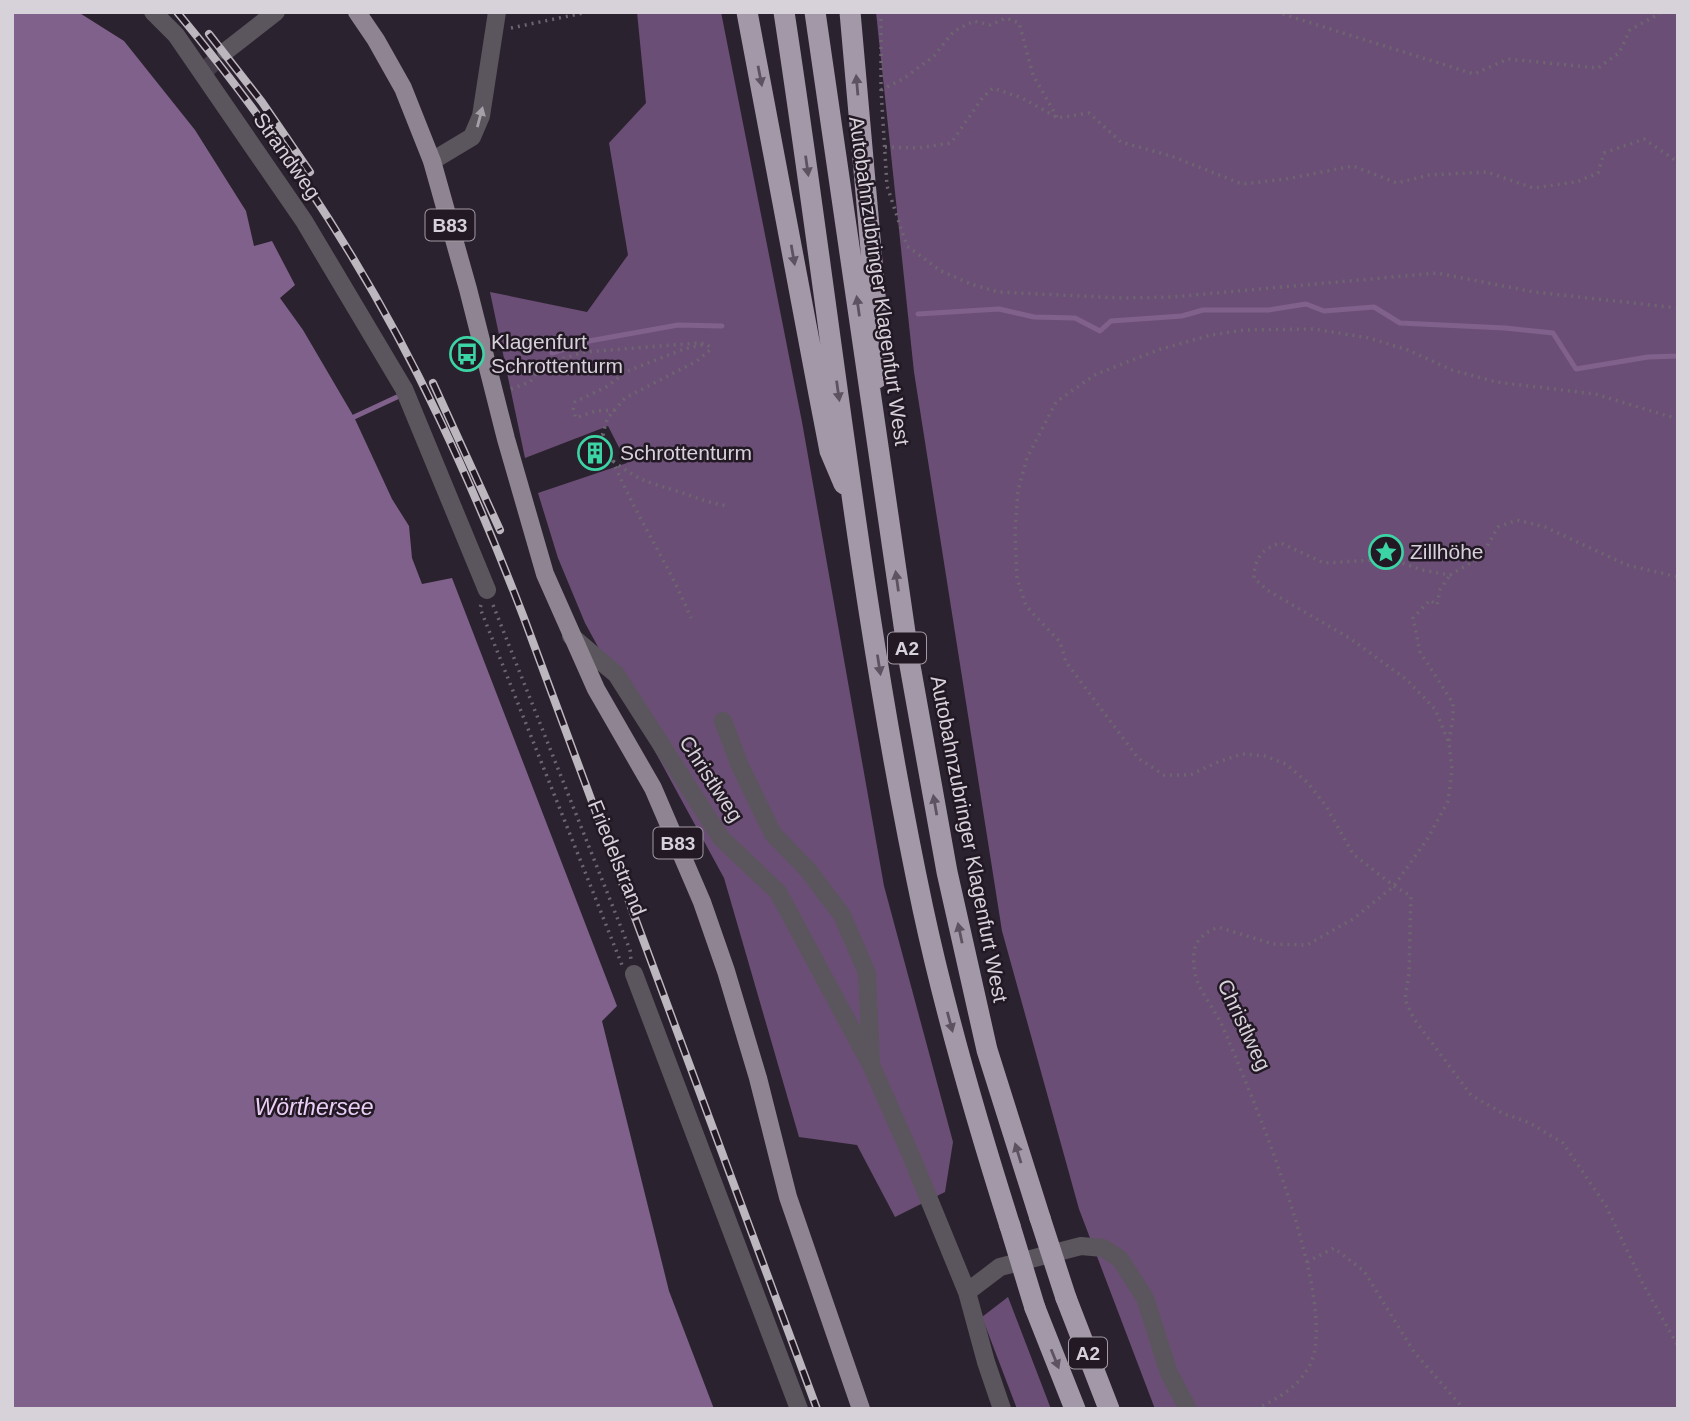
<svg xmlns="http://www.w3.org/2000/svg" width="1690" height="1421" font-family="Arial,sans-serif">
<style>
.forest{fill:#6b4e76}
.water{fill:#80618b}
.lines{fill:none;stroke-linecap:round;stroke-linejoin:round}
.stream{stroke:#80618b;stroke-width:5}
.street-tunnel{stroke:#453c49;stroke-width:18;stroke-dasharray:18 9;stroke-linecap:butt}
.path{stroke:#6d6570;stroke-width:3.5;stroke-dasharray:2 5;stroke-linecap:butt}
.street{stroke:#5b565d;stroke-width:18}
.primary{stroke:#8f8592;stroke-width:18}
.highway{stroke:#a398a8;stroke-width:21}
.rail-casing{stroke:#bcb6bf;stroke-width:8}
.rail{stroke:#221925;stroke-width:5;stroke-dasharray:16;stroke-linecap:butt}
.highway-bridge{stroke:#a398a8;stroke-width:21}
.oneway{fill:#5c5260}
.oneway2{fill:#a5a0a8}
.labels{text-anchor:middle;stroke-width:5;stroke-linejoin:round;paint-order:stroke}
.shield{fill:#221925;stroke:#a19aa4;stroke-width:2}
.shield-label{font-size:19px;font-weight:bold;fill:#d7d1da}
.street-label{font-size:21px;fill:#d7d1da;stroke:#221925}
.poi-label{font-size:21px;fill:#d7d1da;stroke:#221925;text-anchor:start}
.water-label{font-size:23px;font-style:italic;fill:#eccff7;stroke:#221925}
</style>
<rect width="100%" height="100%" fill="#2b222f"/>
<!-- forest -->
<path class="forest" d="M 637,12 L 721,12 L 802,422 L 884,886 L 953,1142 L 945,1192 L 895,1217 L 857,1145 L 799,1137 L 724,878 L 585,623 L 558,558 L 538,493 L 627,463 L 608,426 L 525,458 L 490,292 L 587,312 L 628,255 L 609,143 L 646,103 Z
M 876,12 L 1678,12 L 1678,1409 L 1155,1409 L 1079,1209 L 1002,931 L 914,372 Z
M 1008,1297 L 1051,1409 L 1017,1409 L 982,1317 Z"/>
<!-- water -->
<path class="water" d="M 12,12 L 78,12 L 124,41 L 195,130 L 246,211 L 254,246 L 272,241 L 295,285 L 280,298 L 303,330 L 354,417 L 392,499 L 409,526 L 412,558 L 422,584 L 452,578 L 617,1006 L 602,1021 L 669,1291 L 714,1409 L 12,1409 Z"/>
<g class="lines">
<!-- stream -->
<path class="stream" d="M 918,314 L 999,309 L 1034,317 L 1075,318 L 1100,331 L 1111,321 L 1182,316 L 1203,310 L 1269,310 L 1306,304 L 1324,311 L 1374,307 L 1400,323 L 1505,328 L 1553,333 L 1576,369 L 1648,357 L 1678,356
M 552,353 L 589,341 L 678,325 L 722,326
M 354,417 L 397,397"/>
<!-- street-tunnel -->
<path class="street-tunnel" d="M 202,73 L 226,51"/>
<!-- path -->
<path class="path" d="M 881,12 L 881,90 L 887,186 L 907,246 L 941,271 L 971,284 L 998,292 L 1123,298 L 1172,297 L 1437,273 L 1534,292 L 1678,308
M 1276,12 L 1474,74 L 1508,59 L 1598,68 L 1619,53 L 1630,30 L 1662,12
M 511,28 L 588,12
M 881,90 L 903,79 L 934,56 L 954,31 L 974,21 L 990,25 L 1006,18 L 1019,23 L 1033,75 L 1057,117
M 885,147 L 918,148 L 951,143 L 983,97 L 993,88 L 1022,98 L 1058,118 L 1089,113 L 1121,142 L 1171,156 L 1242,184 L 1286,179 L 1353,166 L 1397,183 L 1429,175 L 1487,172 L 1533,188 L 1576,182 L 1598,173 L 1604,153 L 1644,139 L 1678,162
M 511,389 L 530,382 L 543,364 L 585,352 L 698,343 L 707,344 L 711,349 L 697,361 L 625,398 L 607,419 L 603,434 L 591,445
M 615,410 L 595,411 L 576,418 L 573,410 L 575,402 L 608,386 L 625,372 L 684,349 L 702,345
M 1678,419 L 1595,394 L 1496,382 L 1452,370 L 1408,350 L 1369,338 L 1314,329 L 1245,330 L 1211,335 L 1161,349 L 1096,374 L 1056,402 L 1027,458 L 1018,490 L 1015,532 L 1017,578 L 1026,606 L 1060,642 L 1066,662 L 1138,758 L 1164,775 L 1190,775 L 1218,762 L 1242,754 L 1265,756 L 1286,764 L 1308,783 L 1326,806 L 1353,854 L 1394,886 L 1411,896 L 1409,973 L 1405,1000 L 1414,1019 L 1471,1095 L 1502,1113 L 1530,1123 L 1563,1143 L 1606,1206 L 1643,1284 L 1678,1346
M 603,434 C 624,499 665,555 691,618
M 613,461 C 637,479 646,482 674,490 C 692,496 708,503 728,506
M 481,605 L 480,608 L 622,965
M 493,605 L 630,950 L 631,960
M 1449,741 L 1453,718 L 1453,703 L 1420,652 L 1413,618 L 1430,600 L 1437,605 L 1440,590 L 1450,575
M 1307,1262 L 1334,1248 L 1364,1271 L 1414,1352 L 1464,1409
M 1256,1409 C 1277,1399 1297,1388 1309,1367 C 1343,1306 1249,1089 1222,1025 C 1215,1010 1197,988 1195,973 C 1191,947 1195,937 1218,927 L 1273,944 L 1307,945 L 1353,919 L 1394,886 L 1428,838 L 1448,801 L 1452,770 L 1449,743 L 1435,709 L 1407,680 L 1351,639 L 1267,590 L 1254,578 C 1254,559 1262,548 1281,543 L 1324,563 L 1391,559 L 1422,570 L 1450,575 L 1481,557 L 1498,527 L 1517,520 L 1545,527 L 1627,565 L 1678,577"/>
<!-- street -->
<path class="street" d="M 153,12 L 176,35 L 304,221 L 404,389 L 487,590
M 226,51 L 276,12
M 432,161 L 472,137 L 481,116 L 497,12
M 571,636 L 616,674 L 721,838 L 778,892 L 872,1067 L 910,1153 L 967,1292
M 723,721 L 740,766 L 773,834 L 807,869 L 842,915 L 867,973 L 871,1060
M 634,974 L 799,1409
M 1002,1409 L 986,1362 L 967,1292 L 1000,1267 L 1081,1246 L 1103,1248 L 1120,1259 L 1145,1298 L 1169,1373 L 1188,1409"/>
<!-- primary -->
<path class="primary" d="M 357,12 L 376,40 L 403,88 L 432,161 L 468,289 L 506,439 L 545,574 L 596,689 L 653,788 L 702,902 L 726,971 L 758,1078 L 788,1197 L 861,1409"/>
<!-- highway -->
<path class="highway" d="M 747,12 L 819,394 L 830,451 L 844,484
M 784,12 C 830,311 860,613 923,909 C 946,1016 977,1122 1010,1226
M 815,12 L 909,660 L 947,872 L 987,1050 L 1040,1218
M 850,12 L 879,340 L 877,378
M 1066,1298 L 1109,1409
M 1035,1308 L 1075,1409"/>
<!-- rail casing -->
<g class="rail-casing">
<path id="rail" d="M 177,12 C 280,136 370,272 439,418 C 470,483 498,550 524,618 L 817,1409
M 209,34 L 262,102 L 310,172
M 433,383 L 500,530"/>
</g>
<!-- rail -->
<use href="#rail" class="rail"/>
<!-- highway-bridge -->
<path class="highway-bridge" d="M 1040,1218 L 1066,1298
M 1010,1226 L 1035,1308"/>
</g>
<!-- one-way arrows -->
<defs><path id="oneway-solid" d="M-6-.8H1V-3.2L6.5 0L1 3.2V.8H-6Z" transform="scale(1.75)"/></defs>
<g class="oneway">
<use href="#oneway-solid" transform="translate(760 76) rotate(79)"/>
<use href="#oneway-solid" transform="translate(857 85) rotate(-95)"/>
<use href="#oneway-solid" transform="translate(807 166) rotate(82)"/>
<use href="#oneway-solid" transform="translate(793 255) rotate(80)"/>
<use href="#oneway-solid" transform="translate(858 306) rotate(-98)"/>
<use href="#oneway-solid" transform="translate(838 391) rotate(82)"/>
<use href="#oneway-solid" transform="translate(897 581) rotate(-98)"/>
<use href="#oneway-solid" transform="translate(879 665) rotate(81)"/>
<use href="#oneway-solid" transform="translate(935 805) rotate(-100)"/>
<use href="#oneway-solid" transform="translate(960 933) rotate(-102)"/>
<use href="#oneway-solid" transform="translate(950 1022) rotate(75)"/>
<use href="#oneway-solid" transform="translate(1018 1153) rotate(-107)"/>
<use href="#oneway-solid" transform="translate(1055 1359) rotate(68)"/>
</g>
<use class="oneway2" href="#oneway-solid" transform="translate(480 117) rotate(-75)"/>
<!-- icons -->
<defs>
<g id="bus-ring" transform="scale(1.75)"><circle r="9.5" fill="#221925" stroke="#3cd4a4" stroke-width="1.5"/><path d="M-5-6H5V4H4V6H2V4H-2V6H-4V4H-5ZM-3.5-4V0h7V-4ZM-3.5 1.2v1.5H-2V1.2ZM2 1.2v1.5H3.5V1.2Z" fill="#3cd4a4"/></g>
<g id="building-ring" transform="scale(1.75)"><circle r="9.5" fill="#221925" stroke="#3cd4a4" stroke-width="1.5"/><path d="M-4-6H4V6H1V3H-1V6H-4ZM-2.5-4.3h1.7v1.8h-1.7ZM.8-4.3h1.7v1.8H.8ZM-2.5-1h1.7V.8h-1.7ZM.8-1h1.7V.8H.8Z" fill="#3cd4a4"/></g>
<g id="sight-ring" transform="scale(1.75)"><circle r="9.5" fill="#221925" stroke="#3cd4a4" stroke-width="1.5"/><path d="M0-6L1.8-2.2L6-1.7L2.9 1.2L3.7 5.4L0 3.3L-3.7 5.4L-2.9 1.2L-6-1.7L-1.8-2.2Z" fill="#3cd4a4"/></g>
</defs>
<g fill-rule="evenodd">
<use href="#bus-ring" x="467" y="354"/>
<use href="#building-ring" x="595" y="453"/>
<use href="#sight-ring" x="1386" y="552"/>
</g>
<g class="labels">
<!-- shield labels -->
<g class="shield">
<rect x="425.5" y="209.5" width="49" height="31" rx="5"/>
<rect x="888" y="632.5" width="38" height="31" rx="5"/>
<rect x="653.5" y="827.5" width="49" height="31" rx="5"/>
<rect x="1069" y="1337.5" width="38" height="31" rx="5"/>
</g>
<g class="shield-label">
<text x="450" y="232">B83</text>
<text x="907" y="655">A2</text>
<text x="678" y="850">B83</text>
<text x="1088" y="1360">A2</text>
</g>
<!-- street labels -->
<g class="street-label">
<text transform="translate(287 156) rotate(55)" y="7">Strandweg</text>
<text transform="translate(879 281) rotate(82)" y="7">Autobahnzubringer Klagenfurt West</text>
<text transform="translate(711 779) rotate(57)" y="7">Christlweg</text>
<text transform="translate(969 839) rotate(79)" y="7">Autobahnzubringer Klagenfurt West</text>
<text transform="translate(617 858) rotate(68)" y="7">Friedelstrand</text>
<text transform="translate(1244 1025) rotate(65)" y="7">Christlweg</text>
</g>
<!-- poi labels -->
<g class="poi-label">
<text x="491" y="349">Klagenfurt<tspan x="491" dy="24">Schrottenturm</tspan></text>
<text x="620" y="460">Schrottenturm</text>
<text x="1410" y="559">Zillhöhe</text>
</g>
<!-- water labels -->
<g class="water-label">
<text x="314" y="1115">Wörthersee</text>
</g>
</g>
<!-- border -->
<rect width="1690" height="1421" fill="none" stroke="#d7d1da" stroke-width="28"/>
</svg>
